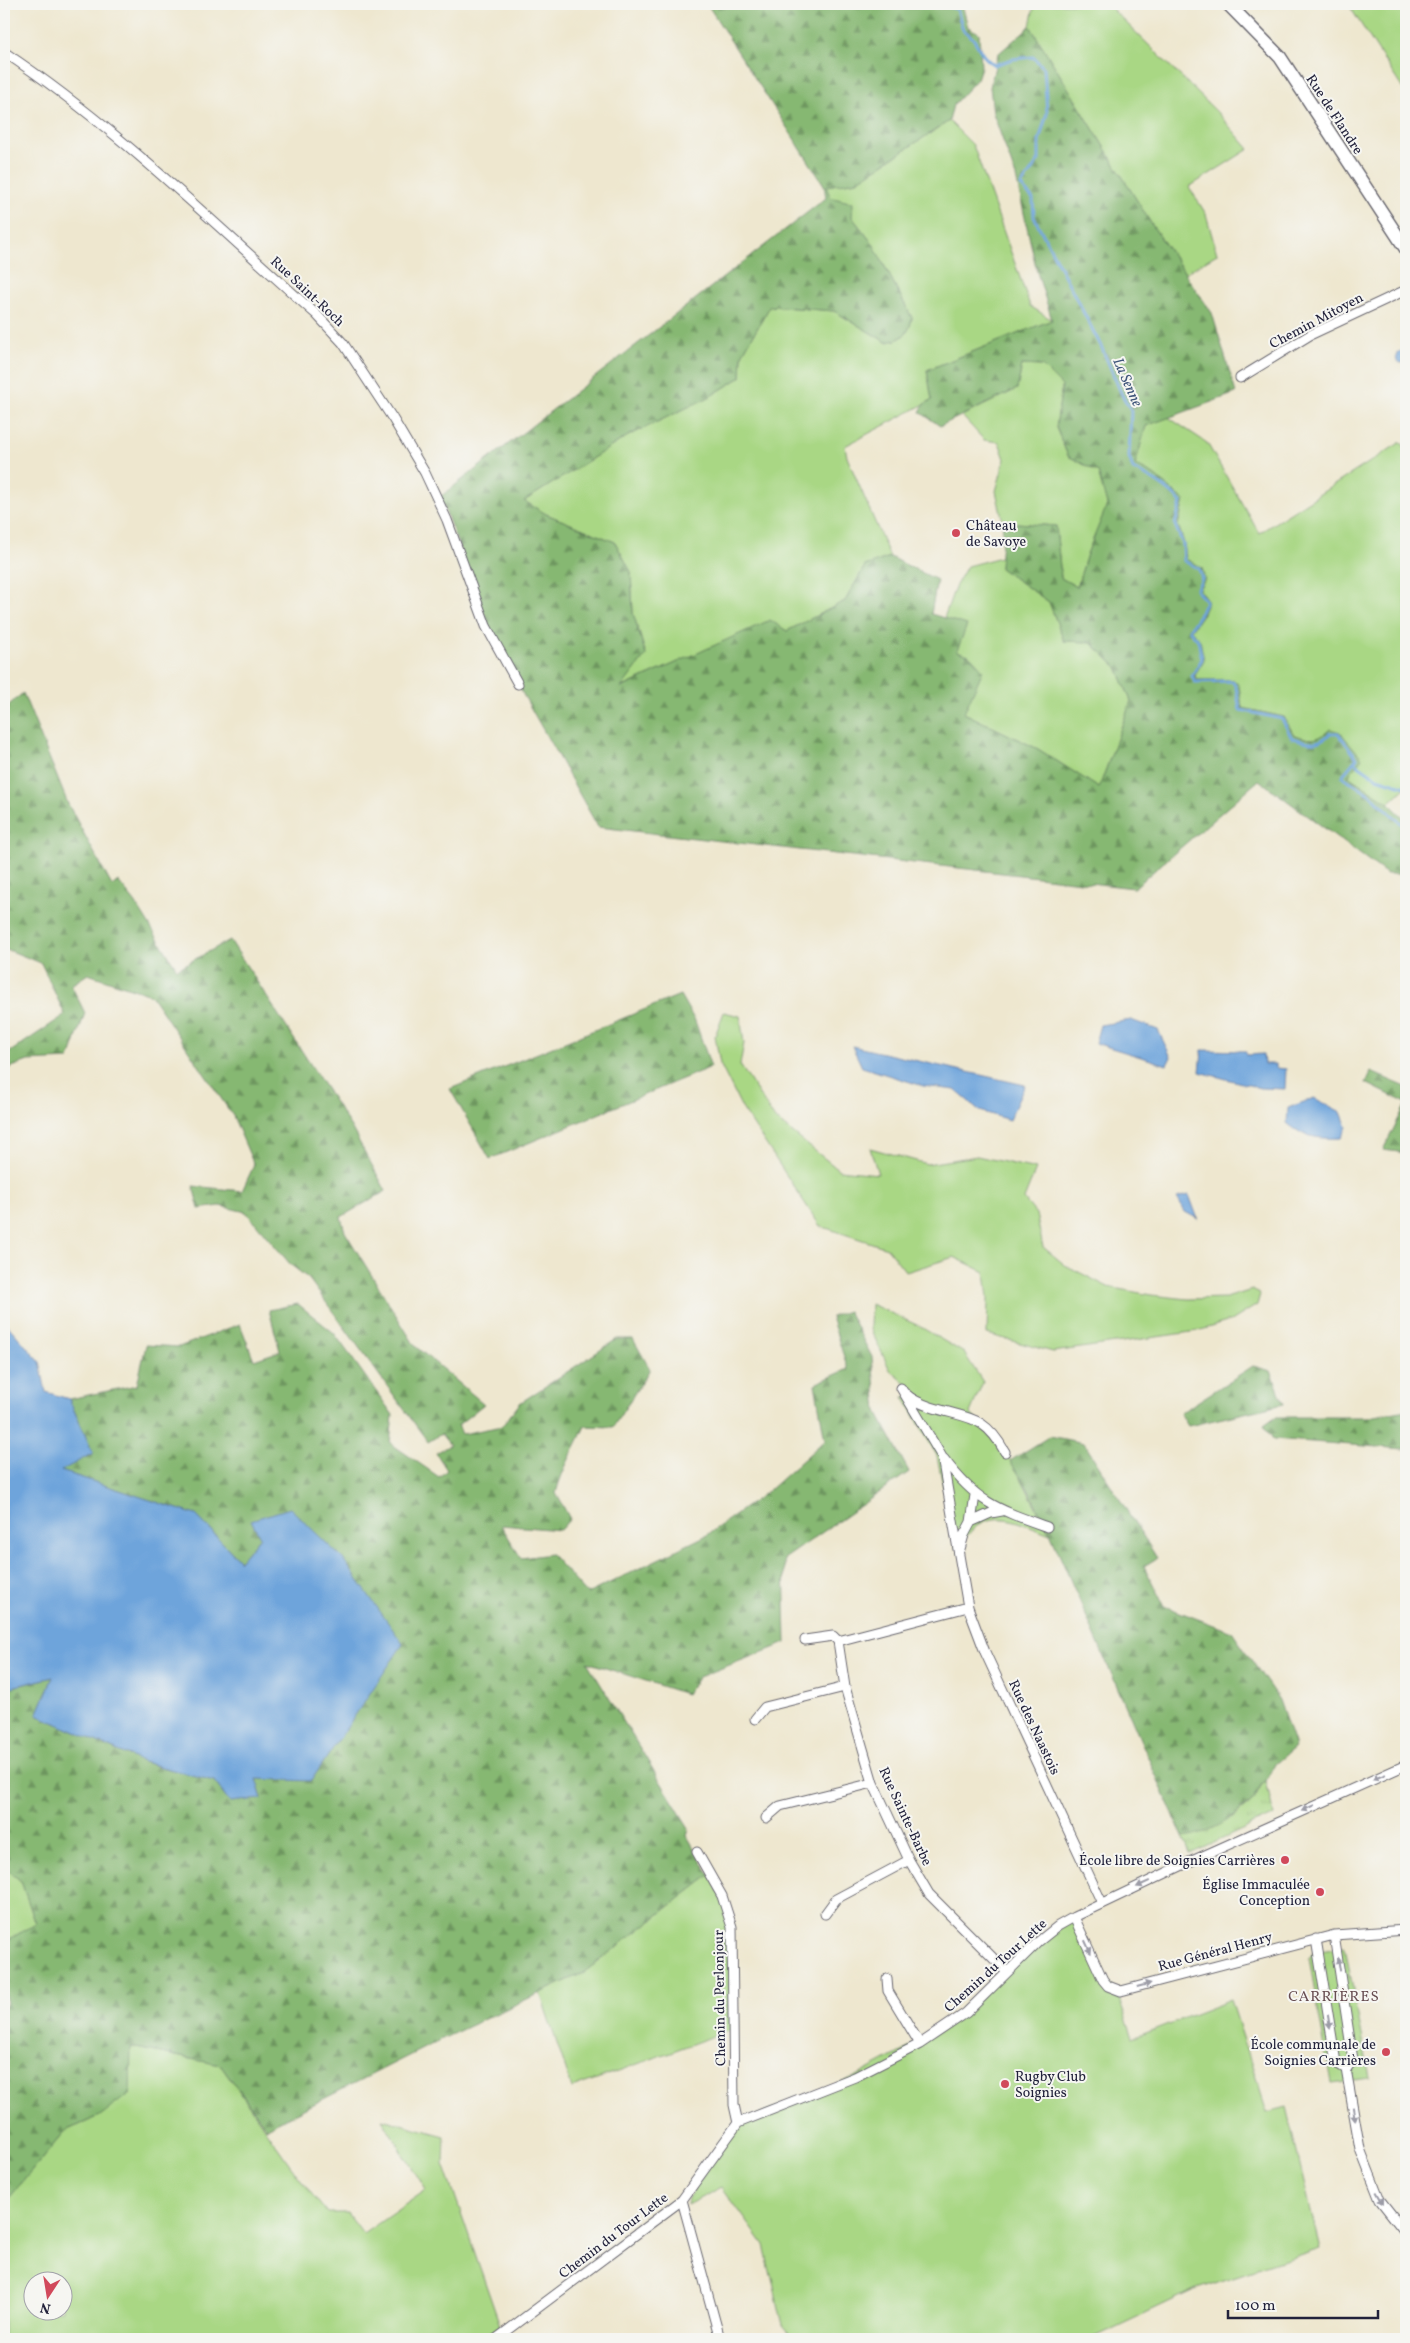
<svg xmlns="http://www.w3.org/2000/svg" width="1410" height="2343" font-family="Vollkorn,serif">
<style>
.grass{fill:#a9d784;stroke:#667c60;fill-rule:evenodd}
.forest{fill:url(#forest-firs);stroke:#546d56}
.park{fill:url(#park-tufts);stroke:#667c60}
.water{fill:#6ea4db;stroke:#48638b}
.lines{fill:none;stroke-linecap:round;stroke-linejoin:round}
.stream{stroke:#6ea4db;stroke-width:3}
.street-casing{stroke:#69676f;stroke-width:11}
.secondary-casing{stroke:#69676f;stroke-width:15}
.street{stroke:#fff;stroke-width:9}
.secondary{stroke:#fff;stroke-width:12}
.oneway{fill:#9c9ca7}
.poi-dot{fill:#d1495b;stroke:#f6f6f2;stroke-width:2}
.labels{text-anchor:middle;stroke-width:4;stroke-linejoin:round;paint-order:stroke}
.street-label{font-size:14px;fill:#22223b;stroke:#f6f6f2}
.poi-label{font-size:14px;fill:#22223b;stroke:#f6f6f2;text-anchor:end}
.water-label{font-size:15px;font-style:italic;fill:#40567b;stroke:#f6f6f2}
.neighbourhood-label{font-size:15px;letter-spacing:1px;fill:#674d51;stroke:#f6f6f2}
</style>
<defs>
<pattern id="forest-firs" width="22" height="20" patternUnits="userSpaceOnUse" patternTransform="scale(1.25)"><rect width="22" height="20" fill="#86b872"/><path d="M5 1l3.5 6h-7zM16 11l3.5 6h-7z" fill="#6d955f"/></pattern>
<pattern id="park-tufts" width="24" height="20" patternUnits="userSpaceOnUse" patternTransform="scale(1.25)"><rect width="24" height="20" fill="#a9d784"/><path d="M3 7l-1-3M5 7V3M7 7l1-3M15 17l-1-3M17 17v-4M19 17l1-3" fill="none" stroke="#91b873"/></pattern>
</defs>
<rect width="100%" height="100%" fill="#f6f6f2"/>
<filter id="ink" filterUnits="userSpaceOnUse"><feTurbulence type="fractalNoise" baseFrequency=".02" numOctaves="2"/><feDisplacementMap in="SourceGraphic" scale="10" xChannelSelector="R" yChannelSelector="G"/><feConvolveMatrix kernelMatrix="1 2 1 2 8 2 1 2 1" color-interpolation-filters="sRGB"/></filter>
<filter id="wash" filterUnits="userSpaceOnUse"><feTurbulence type="fractalNoise" baseFrequency=".0096" numOctaves="4" result="noise"/><feDisplacementMap in="SourceGraphic" scale="20" xChannelSelector="R" yChannelSelector="G"/><feGaussianBlur stdDeviation="1.12" result="paint"/><feColorMatrix in="noise" values="0 0 0 0 0 0 0 0 0 0 0 0 0 0 0 0 0 1.4 0 .05"/><feComposite in="paint" operator="in"/></filter>
<g filter="url(#wash)">
<rect width="100%" height="100%" fill="#eee7cf"/>
<!-- grass -->
<path class="grass" d="M 1032,4 L 1107,4 L 1217,112 L 1249,149 L 1189,187 L 1206,214 L 1217,254 L 1185,273 L 1152,225 L 1030,26 L 1034,7 Z
M 1348,4 L 1406,4 L 1406,94 Z
M 949,121 L 973,145 L 1030,306 L 1052,320 L 927,370 L 932,400 L 845,446 L 847,457 L 890,557 L 865,566 L 845,601 L 787,631 L 770,621 L 620,688 L 646,655 L 633,613 L 631,572 L 615,542 L 546,514 L 524,501 L 628,436 L 709,397 L 741,377 L 742,355 L 770,306 L 834,311 L 886,342 C 902,340 909,334 912,318 L 873,244 L 852,217 L 830,197 L 826,186 L 857,181 Z
M 1022,365 L 1042,366 L 1062,386 L 1056,428 L 1068,456 L 1098,472 L 1108,505 L 1087,554 L 1077,587 L 1061,578 L 1056,526 L 1003,522 L 996,491 L 1005,459 L 999,442 L 984,440 L 962,416 L 1017,389 Z
M 1168,417 L 1207,443 L 1259,533 L 1401,442 L 1406,449 L 1406,787 L 1389,803 L 1347,776 L 1330,730 C 1317,742 1311,740 1294,735 L 1284,717 L 1242,708 L 1239,686 L 1234,680 L 1196,680 L 1191,630 L 1203,613 L 1198,589 L 1186,559 L 1184,543 L 1178,525 L 1184,500 L 1135,465 L 1146,426 Z
M 1001,557 L 1000,568 L 1049,602 L 1064,641 L 1090,642 L 1117,667 L 1131,701 L 1099,788 L 1038,749 L 964,713 L 956,651 L 944,618 L 955,587 L 967,566 Z
M 724,1012 L 740,1016 L 744,1043 L 740,1065 L 775,1119 L 839,1170 L 878,1174 L 870,1148 L 927,1164 L 977,1156 L 1036,1169 L 1024,1199 L 1036,1214 L 1043,1247 L 1065,1265 L 1108,1287 L 1151,1295 L 1188,1299 L 1226,1298 L 1252,1290 L 1260,1294 L 1257,1305 L 1233,1320 L 1198,1331 L 1053,1352 L 987,1334 L 988,1298 L 985,1272 L 954,1257 L 906,1272 L 887,1248 L 820,1226 L 742,1108 L 720,1064 L 715,1036 Z
M 871,1304 L 919,1326 L 964,1353 L 983,1382 L 970,1413 L 1005,1452 L 1020,1476 L 1050,1534 C 1028,1526 999,1509 977,1526 C 969,1532 962,1542 956,1549 L 937,1456 L 904,1397 L 922,1397 L 890,1370 L 870,1328 Z
M 4,1867 L 21,1881 L 36,1924 L 4,1942 Z
M 710,1875 L 729,1914 L 733,2029 L 572,2088 L 540,1993 L 583,1973 Z
M 1074,1917 L 1102,1977 L 1116,1990 L 1133,2038 L 1231,2000 L 1267,2112 L 1286,2107 L 1320,2248 L 1194,2290 L 1091,2339 L 795,2339 L 783,2325 L 764,2245 L 722,2187 L 687,2205 L 688,2198 L 738,2123 L 855,2077 L 945,2028 L 1007,1972 Z
M 1345,1947 L 1370,2078 L 1331,2083 L 1309,1958 L 1314,1952 Z
M 131,2047 L 221,2065 C 256,2114 288,2166 327,2213 L 347,2213 L 363,2234 L 426,2190 L 382,2119 L 445,2136 L 444,2164 L 503,2334 L 496,2339 L 4,2339 L 4,2204 L 65,2131 L 100,2116 ZM 32,2280 L 62,2280 L 62,2310 L 32,2310 Z"/>
<!-- forest -->
<path class="forest" d="M 707,4 L 962,4 L 968,27 L 979,33 L 981,67 L 977,79 L 953,105 L 949,121 L 857,181 L 826,186 L 830,197 L 853,203 L 852,217 L 873,244 L 912,318 C 909,334 902,340 886,342 L 834,311 L 770,306 L 742,355 L 741,377 L 709,397 L 628,436 L 524,501 L 546,514 L 615,542 L 631,572 L 633,613 L 646,655 L 621,688 L 770,620 L 787,631 L 845,601 L 865,566 L 890,557 L 937,580 L 931,614 L 967,625 L 957,651 L 969,655 L 983,670 L 964,713 L 1038,749 L 1099,788 L 1131,701 L 1117,667 L 1090,642 L 1064,641 L 1049,602 L 1000,568 L 1003,522 L 1056,526 L 1061,578 L 1077,587 L 1087,554 L 1107,505 L 1098,472 L 1068,456 L 1056,427 L 1062,386 L 1042,366 L 1022,365 L 1017,389 L 940,426 L 920,412 L 924,404 L 932,400 L 927,370 L 1052,320 L 1037,272 L 1016,177 L 993,113 L 990,87 L 998,54 L 1030,26 L 1152,225 L 1212,313 L 1236,393 L 1146,426 L 1135,465 L 1154,475 L 1184,500 L 1178,525 L 1184,543 L 1186,559 L 1202,568 L 1205,579 L 1199,589 L 1208,601 L 1203,613 L 1191,630 L 1200,640 L 1204,660 L 1194,676 L 1196,680 L 1234,680 L 1239,686 L 1242,708 L 1284,717 L 1294,735 C 1311,740 1317,742 1330,729 L 1340,732 L 1362,758 L 1348,776 L 1389,803 L 1406,820 L 1406,874 L 1387,874 L 1259,780 L 1134,888 L 598,827 L 498,650 L 440,497 L 826,198 L 824,185 Z
M 23,693 L 68,804 L 112,886 L 118,881 L 135,902 L 177,969 L 230,940 L 351,1127 L 386,1191 L 341,1217 L 345,1232 L 415,1346 L 484,1404 L 458,1425 L 462,1434 L 502,1426 L 520,1403 L 617,1339 L 633,1339 L 650,1369 L 613,1427 L 585,1426 C 575,1449 562,1469 556,1493 L 570,1519 L 560,1530 L 501,1525 L 521,1558 L 551,1554 L 587,1594 L 707,1535 L 768,1491 L 825,1440 L 815,1384 L 848,1369 L 831,1317 L 848,1311 L 872,1357 L 877,1412 L 909,1472 L 784,1559 L 786,1643 L 699,1677 L 686,1694 L 587,1662 L 689,1828 L 687,1836 L 710,1875 L 583,1973 L 446,2037 L 266,2128 L 221,2065 L 131,2047 L 130,2093 L 100,2116 L 65,2131 L 4,2204 L 4,2007 L 7,2003 L 4,1992 L 4,1942 L 36,1924 L 21,1881 L 4,1867 L 4,1681 L 12,1687 L 53,1677 L 37,1715 L 143,1762 L 214,1781 L 230,1802 L 262,1798 L 255,1779 L 260,1537 L 240,1561 L 196,1515 L 60,1471 L 93,1453 L 69,1399 L 137,1385 L 146,1345 L 179,1347 L 240,1324 L 254,1360 L 280,1351 L 269,1310 L 298,1304 L 334,1333 L 393,1415 L 390,1443 L 439,1477 L 447,1470 L 436,1453 L 450,1445 L 441,1434 L 428,1442 L 309,1279 L 291,1265 L 246,1212 L 220,1206 L 199,1209 L 193,1186 L 242,1191 L 254,1165 L 233,1116 L 151,995 L 88,974 L 71,985 L 85,1013 L 69,1059 L 28,1061 L 4,1070 L 4,1056 L 65,1015 L 41,963 L 11,951 L 4,950 L 4,709 Z
M 680,995 L 695,1021 L 711,1067 L 490,1159 L 450,1089 Z
M 1371,1072 L 1406,1087 L 1406,1103 L 1366,1083 Z
M 1406,1104 L 1406,1153 L 1383,1150 Z
M 1253,1366 L 1271,1371 L 1284,1404 L 1188,1426 L 1180,1413 Z
M 1406,1410 L 1406,1446 L 1404,1449 L 1273,1439 L 1264,1425 L 1275,1417 L 1370,1417 Z
M 1050,1436 L 1084,1443 L 1157,1558 L 1144,1566 L 1164,1606 L 1232,1632 L 1279,1700 L 1295,1747 L 1275,1764 L 1266,1782 L 1261,1785 L 1254,1799 L 1221,1826 L 1198,1835 L 1183,1837 L 1049,1531 L 1027,1487 L 1010,1461 Z"/>
<!-- park -->
<path class="park" d="M 1266,1782 L 1274,1815 L 1190,1854 L 1183,1837 C 1210,1834 1233,1819 1253,1800 C 1259,1794 1258,1786 1266,1782 Z"/>
<!-- water -->
<path class="water" d="M1396 357a6 6 0 1 1 12 0a6 6 0 1 1-12 0Z
M 1131,1020 L 1158,1030 L 1171,1057 L 1167,1065 L 1095,1043 L 1100,1025 Z
M 852,1046 L 1025,1085 L 1009,1120 L 980,1111 L 955,1090 L 923,1086 L 862,1067 Z
M 1202,1050 L 1246,1051 L 1246,1055 L 1263,1054 L 1264,1064 L 1276,1064 L 1276,1068 L 1286,1069 L 1285,1089 L 1260,1088 L 1200,1072 Z
M 1314,1098 L 1341,1112 L 1347,1127 L 1341,1138 C 1320,1139 1304,1138 1287,1123 L 1288,1108 Z
M 1189,1195 L 1198,1219 L 1185,1212 L 1177,1198 Z
M 4,1321 L 40,1362 L 46,1392 L 69,1399 L 93,1453 L 61,1471 L 196,1515 L 240,1561 L 260,1537 L 251,1520 L 290,1508 L 343,1559 L 403,1644 L 311,1781 L 256,1779 L 262,1799 L 230,1802 L 214,1781 L 143,1762 L 37,1715 L 53,1677 L 12,1687 L 4,1681 Z"/>
<g class="lines">
<!-- stream -->
<path class="stream" d="M 939,4 L 957,9 L 963,30 C 981,41 975,52 994,65 L 1013,59 L 1033,57 L 1044,68 L 1047,113 L 1039,141 L 1039,160 L 1021,186 L 1033,199 L 1034,217 L 1101,346 L 1122,395 L 1131,410 L 1129,457 L 1133,469 C 1151,478 1167,487 1181,502 L 1175,525 L 1183,544 L 1184,561 L 1199,569 L 1202,579 L 1196,590 L 1206,601 L 1201,612 L 1189,630 L 1198,640 L 1202,659 L 1192,676 L 1195,682 L 1232,681 L 1236,687 L 1240,710 L 1282,719 L 1292,738 C 1308,742 1319,747 1330,733 L 1338,733 L 1357,758 L 1342,776 L 1372,796 L 1406,828
M 1354,762 L 1377,778 L 1406,787"/>
</g>
</g>
<g filter="url(#ink)">
<g class="lines">
<!-- street casing -->
<g class="street-casing">
<path id="street" d="M 4,52 C 117,127 215,225 317,315 L 343,343 L 393,419 L 425,473 L 447,520 L 486,626 L 518,684
M 1240,378 L 1310,335 L 1406,290
M 901,1388 L 942,1457 L 968,1607 L 985,1652 L 1102,1903
M 906,1394 C 913,1401 922,1404 931,1407 C 968,1419 984,1414 1005,1452
M 944,1459 C 977,1503 997,1509 1047,1527
M 971,1522 L 991,1513 L 1002,1511
M 960,1549 L 964,1535 L 971,1522 L 975,1495
M 968,1607 L 838,1641 L 845,1687 L 873,1783 L 909,1860 L 929,1894 L 1007,1972
M 805,1640 L 833,1636 L 838,1641
M 755,1719 L 765,1707 L 845,1687
M 766,1818 L 780,1806 L 873,1783
M 697,1852 L 722,1896 L 732,1927 L 734,2105 L 738,2123
M 825,1914 L 836,1899 L 909,1860
M 1074,1917 L 1103,1980 L 1108,1986 L 1121,1991 L 1334,1935 L 1406,1930
M 1316,1939 L 1336,2063 L 1346,2069 L 1353,2060 L 1334,1935
M 887,1979 L 888,1991 L 920,2044
M 1346,2069 L 1360,2149 L 1380,2200 L 1406,2233
M 682,2200 L 720,2339
M 496,2339 L 682,2200 L 738,2123 L 855,2077 L 920,2044 L 966,2013 L 1038,1942 L 1058,1926 L 1074,1917 L 1185,1864 L 1406,1765"/>
</g>
<!-- secondary casing -->
<g class="secondary-casing">
<path id="secondary" d="M 1228,4 L 1280,57 L 1406,249"/>
</g>
<!-- street -->
<use href="#street" class="street"/>
<!-- secondary -->
<use href="#secondary" class="secondary"/>
</g>
<!-- one-way arrows -->
<defs><path id="oneway-solid" d="M-6-.8H1V-3.2L6.5 0L1 3.2V.8H-6Z" transform="scale(1.25)"/></defs>
<g class="oneway">
<use href="#oneway-solid" transform="translate(1379 1777) rotate(157)"/>
<use href="#oneway-solid" transform="translate(1308 1808) rotate(155)"/>
<use href="#oneway-solid" transform="translate(1143 1884) rotate(155)"/>
<use href="#oneway-solid" transform="translate(1088 1947) rotate(65)"/>
<use href="#oneway-solid" transform="translate(1339 1964) rotate(-99)"/>
<use href="#oneway-solid" transform="translate(1144 1985) rotate(-15)"/>
<use href="#oneway-solid" transform="translate(1329 2022) rotate(81)"/>
<use href="#oneway-solid" transform="translate(1354 2114) rotate(81)"/>
<use href="#oneway-solid" transform="translate(1380 2198) rotate(61)"/>
</g>
</g>
<!-- markers -->
<g class="poi-dot">
<circle cx="956" cy="533" r="5"/>
<circle cx="1285" cy="1860" r="5"/>
<circle cx="1320" cy="1892" r="5"/>
<circle cx="1386" cy="2052" r="5"/>
<circle cx="1005" cy="2084" r="5"/>
</g>
<g class="labels">
<!-- street labels -->
<g class="street-label">
<text transform="translate(1335 114) rotate(57)" y="5">Rue de Flandre</text>
<text transform="translate(308 291) rotate(43)" y="5">Rue Saint-Roch</text>
<text transform="translate(1316 320) rotate(-28)" y="5">Chemin Mitoyen</text>
<text transform="translate(1035 1727) rotate(65)" y="5">Rue des Naastois</text>
<text transform="translate(906 1816) rotate(65)" y="5">Rue Sainte-Barbe</text>
<text transform="translate(1215 1951) rotate(-15)" y="5">Rue Général Henry</text>
<text transform="translate(995 1965) rotate(-42)" y="5">Chemin du Tour Lette</text>
<text transform="translate(719 1998) rotate(-91)" y="5">Chemin du Perlonjour</text>
<text transform="translate(613 2235) rotate(-37)" y="5">Chemin du Tour Lette</text>
</g>
<!-- poi labels -->
<g class="poi-label">
<text x="966" y="530" text-anchor="start">Château<tspan x="966" dy="16">de Savoye</tspan></text>
<text x="1275" y="1865">École libre de Soignies Carrières</text>
<text x="1310" y="1889">Église Immaculée<tspan x="1310" dy="16">Conception</tspan></text>
<text x="1376" y="2049">École communale de<tspan x="1376" dy="16">Soignies Carrières</tspan></text>
<text x="1015" y="2081" text-anchor="start">Rugby Club<tspan x="1015" dy="16">Soignies</tspan></text>
</g>
<!-- water labels -->
<g class="water-label">
<text transform="translate(1128 382) rotate(66)" y="5">La Senne</text>
</g>
<!-- neighbourhood labels -->
<g class="neighbourhood-label">
<text x="1334" y="2001">CARRIÈRES</text>
</g>
</g>
<!-- margin -->
<rect width="1410" height="2343" fill="none" stroke="#f6f6f2" stroke-width="20"/>
<!-- north arrow -->
<g transform="translate(48 2296) rotate(192)"><circle r="24" fill="#f6f6f2" stroke="#a1a1a9"/>
<path d="M0-4L9 19L0 12L-9 19Z" fill="#d1495b"/>
<text y="-8" font-size="14" font-weight="bold" text-anchor="middle" fill="#22223b">N</text>
</g>
<!-- scale -->
<path d="M1228 2310v8h150v-8" fill="none" stroke="#22223b" stroke-width="2.5"/>
<text x="1235" y="2310" font-size="15" fill="#22223b" stroke="#f6f6f2" stroke-width="4" paint-order="stroke">100 m</text>
</svg>
